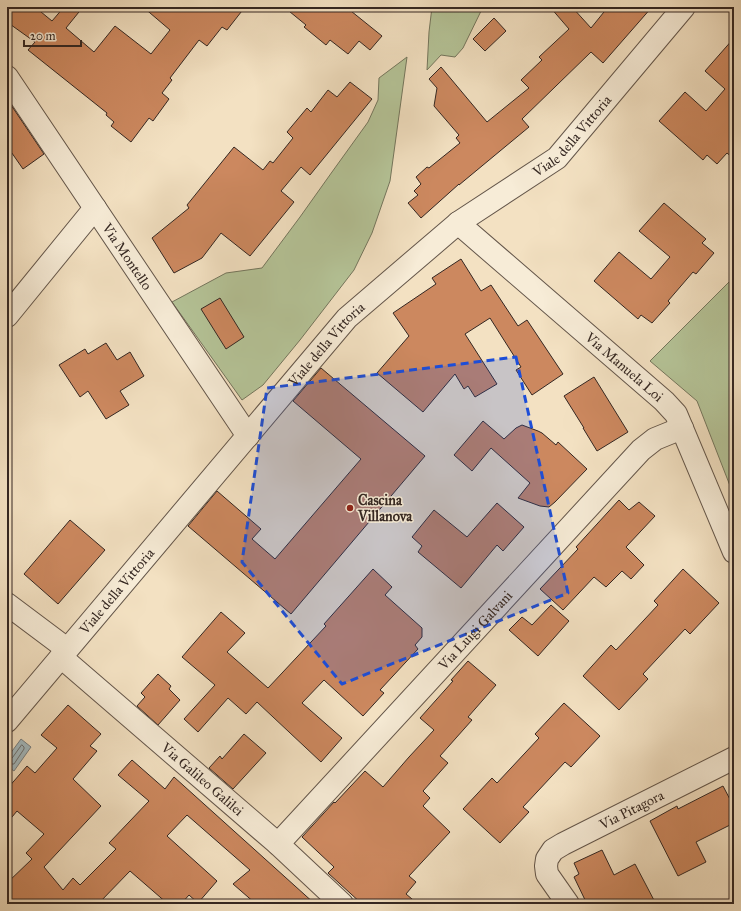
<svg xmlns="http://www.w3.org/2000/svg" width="741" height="911" font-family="'IM FELL Great Primer',serif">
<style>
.green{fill:#b5c498;stroke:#74765d}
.water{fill:#a3bac0;stroke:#777f81}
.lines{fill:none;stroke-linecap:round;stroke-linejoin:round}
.shore{stroke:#6c7071;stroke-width:1}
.building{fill:#cc885f;stroke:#342722}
.minor-casing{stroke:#64564a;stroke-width:24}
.minor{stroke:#f7ecd7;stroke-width:22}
.marked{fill:#1d4ed8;fill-opacity:0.2;stroke:#1d4ed8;stroke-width:3;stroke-dasharray:8 5;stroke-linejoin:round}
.poi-dot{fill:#8f2418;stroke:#f7ecd7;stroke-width:1.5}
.labels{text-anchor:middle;stroke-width:3;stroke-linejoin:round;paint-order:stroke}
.street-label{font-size:14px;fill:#342722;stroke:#f7ecd7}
.poi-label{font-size:14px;font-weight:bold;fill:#342722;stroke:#f7ecd7;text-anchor:start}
</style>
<rect width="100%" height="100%" fill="#f3e1c2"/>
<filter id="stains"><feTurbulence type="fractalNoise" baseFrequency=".005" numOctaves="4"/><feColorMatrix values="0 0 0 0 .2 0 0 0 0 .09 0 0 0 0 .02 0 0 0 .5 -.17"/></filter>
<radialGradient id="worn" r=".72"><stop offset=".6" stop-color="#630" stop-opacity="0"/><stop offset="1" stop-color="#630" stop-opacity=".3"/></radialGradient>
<!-- green -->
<path class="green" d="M 432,7 L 483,7 L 463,48 L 455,57 L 441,55 L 427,70 L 429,32 Z
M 407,57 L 390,181 L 372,233 L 354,270 L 300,340 L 263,385 L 242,400 L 172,302 L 226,273 L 262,268 L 300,217 L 332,172 L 368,122 L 378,100 L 379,78 Z
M 734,277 L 734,496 L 697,401 L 650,361 Z"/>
<!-- water -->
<path class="water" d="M 21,739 L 31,747 L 14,771 L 7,766 L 7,758 Z"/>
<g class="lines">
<!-- shore -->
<path class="shore" d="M 22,745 L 24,747 L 24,749 L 14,764 L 12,764 L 9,763 L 9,760 L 12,758 Z"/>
</g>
<!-- building -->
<path class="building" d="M 7,7 L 35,7 L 52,21 L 64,7 L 83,7 L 66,28 L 94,52 L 115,26 L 151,54 L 170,30 L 143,7 L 245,7 L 227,30 L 222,27 L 207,46 L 199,40 L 170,78 L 172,80 L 162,93 L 169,99 L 153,121 L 149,118 L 131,142 L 111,126 L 114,122 L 106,115 L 107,113 L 28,50 L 35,42 L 7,22 Z
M 284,7 L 346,7 L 382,36 L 370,50 L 359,41 L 348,54 L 330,40 L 326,45 L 304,27 L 306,25 Z
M 550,7 L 572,7 L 591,28 L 608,7 L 652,7 L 603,63 L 591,52 L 522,119 L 529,127 L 459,185 L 459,184 L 421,218 L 408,203 L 418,195 L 414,191 L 421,184 L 416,177 L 427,167 L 429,168 L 460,143 L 456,138 L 459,135 L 434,106 L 437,88 L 429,79 L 441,67 L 487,122 L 529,88 L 521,80 L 542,60 L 539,57 L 569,29 Z
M 494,18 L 506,31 L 485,51 L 473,39 Z
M 734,38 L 734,159 L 727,153 L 717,164 L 707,155 L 703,160 L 659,121 L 685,92 L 706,111 L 725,89 L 705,71 Z
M 350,82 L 372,99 L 310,175 L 301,167 L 281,191 L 294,202 L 250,256 L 221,233 L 202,258 L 174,273 L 152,238 L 189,208 L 187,205 L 234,147 L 263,170 L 270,161 L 273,163 L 293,138 L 287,132 L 307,108 L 311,112 L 328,90 L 337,97 Z
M 7,99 L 44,154 L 23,169 L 7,146 Z
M 664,203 L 706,239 L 702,243 L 714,253 L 696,274 L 693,272 L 668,301 L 670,303 L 652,323 L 641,315 L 638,319 L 594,281 L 619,252 L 651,279 L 670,257 L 639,231 Z
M 461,259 L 481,291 L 491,285 L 518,326 L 527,320 L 563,374 L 532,395 L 516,370 L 521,367 L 490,318 L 465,334 L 497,384 L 475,397 L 468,386 L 464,389 L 455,374 L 423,412 L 377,373 L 409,336 L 393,313 L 436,284 L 432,278 Z
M 220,298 L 244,337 L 226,349 L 201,309 Z
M 106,343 L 117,360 L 130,352 L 144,376 L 120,391 L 129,405 L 106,419 L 88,391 L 80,397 L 59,365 L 85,349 L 88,354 Z
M 321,368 L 425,456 L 291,614 L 188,526 L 217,491 L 261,529 L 252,539 L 275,559 L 361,459 L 293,401 Z
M 594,377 L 628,432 L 597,451 L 583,428 L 584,428 L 564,396 Z
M 483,421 L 504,439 L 516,428 L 522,425 L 538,431 L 542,433 L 556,445 L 558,442 L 587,469 L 555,502 L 549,507 L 540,506 L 518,498 L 530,483 L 491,448 L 472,471 L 454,455 Z
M 619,500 L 629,510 L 639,502 L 655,516 L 626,547 L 644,565 L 631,579 L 622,571 L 606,587 L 594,577 L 563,610 L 540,589 L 578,549 L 576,547 Z
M 497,503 L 524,527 L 503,551 L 497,545 L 461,588 L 418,552 L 422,546 L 412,537 L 434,510 L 467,537 Z
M 70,520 L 105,550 L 58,604 L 24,574 Z
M 373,569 L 392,587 L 385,595 L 422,628 L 422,637 L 415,645 L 418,649 L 380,690 L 384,693 L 363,716 L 324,680 L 302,703 L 342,738 L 321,762 L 257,702 L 246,714 L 228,698 L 198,732 L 184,719 L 215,685 L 182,657 L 221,612 L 245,633 L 227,652 L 268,688 L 326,626 L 324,624 Z
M 683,569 L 719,603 L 690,634 L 685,629 L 643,674 L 648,679 L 619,710 L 583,676 L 611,645 L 616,650 L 658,605 L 654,601 Z
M 551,605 L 569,621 L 538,656 L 509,630 L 522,617 L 532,625 Z
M 468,661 L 496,685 L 468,717 L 472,720 L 440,756 L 448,763 L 423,791 L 430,798 L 423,806 L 450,832 L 409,876 L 416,882 L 406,894 L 418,904 L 362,904 L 328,873 L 334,867 L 302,837 L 334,802 L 335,803 L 365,771 L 383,787 L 409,757 L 434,730 L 420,718 L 453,681 L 451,680 Z
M 158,674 L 171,686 L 169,689 L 180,700 L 158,725 L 137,706 L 145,697 L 141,693 Z
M 564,703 L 600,736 L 571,767 L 565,762 L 523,807 L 529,812 L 500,843 L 463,809 L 492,778 L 497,783 L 539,738 L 535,734 Z
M 68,705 L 101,734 L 90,746 L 97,751 L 73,779 L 101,806 L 44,867 L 63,890 L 73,878 L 80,885 L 116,849 L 109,843 L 149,801 L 118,775 L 132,760 L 165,789 L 174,777 L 315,904 L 256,904 L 233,884 L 250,870 L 187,815 L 167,836 L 217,881 L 198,903 L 189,895 L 181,904 L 168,904 L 130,871 L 98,904 L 7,904 L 7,883 L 32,859 L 26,853 L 44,834 L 17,811 L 7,823 L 7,789 L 27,766 L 35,773 L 57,748 L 41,735 Z
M 244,734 L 266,753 L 233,789 L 209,768 L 220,756 L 222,759 Z
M 723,786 L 734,807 L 734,823 L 696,842 L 706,862 L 678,876 L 650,821 L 677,806 L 678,809 Z
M 602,850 L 614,875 L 635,864 L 656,904 L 587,904 L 574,877 L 579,874 L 574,863 Z"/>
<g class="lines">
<!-- minor casing -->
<g class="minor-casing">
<g id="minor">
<path id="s1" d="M 7,77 L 248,436"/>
<path id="s2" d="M 458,223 L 664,401 L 676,414 L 734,552"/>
<path d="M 7,316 L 95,208"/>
<path d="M 7,604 L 67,649"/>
<path id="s3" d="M 61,657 L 278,844 L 342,904"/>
<path id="s4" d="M 7,721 L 347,318 L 458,223 L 557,158 L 684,7"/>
<path id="s5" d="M 278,844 L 641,450 L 655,439 L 682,428"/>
<path id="s6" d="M 568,904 L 547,874 L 546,866 L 547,859 L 553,850 L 563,844 L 734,758"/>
</g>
</g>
<!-- minor -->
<use href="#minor" class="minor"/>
</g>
<!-- marked area -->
<path class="marked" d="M 516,357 L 568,593 L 342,684 L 242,562 L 267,388 Z"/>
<!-- markers -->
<circle class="poi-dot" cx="350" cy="508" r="4"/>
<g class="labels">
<!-- street labels -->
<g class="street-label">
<text dy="5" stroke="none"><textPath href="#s4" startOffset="818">Viale della Vittoria</textPath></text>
<text dy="5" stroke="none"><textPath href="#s1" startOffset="216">Via Montello</textPath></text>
<text dy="5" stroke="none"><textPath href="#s4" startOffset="494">Viale della Vittoria</textPath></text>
<text dy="5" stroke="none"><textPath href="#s2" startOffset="220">Via Manuela Loi</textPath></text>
<text dy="5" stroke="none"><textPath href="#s4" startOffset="170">Viale della Vittoria</textPath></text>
<text dy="5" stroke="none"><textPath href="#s5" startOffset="291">Via Luigi Galvani</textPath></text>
<text dy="5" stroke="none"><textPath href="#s3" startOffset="187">Via Galileo Galilei</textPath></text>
<text dy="5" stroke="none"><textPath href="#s6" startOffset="151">Via Pitagora</textPath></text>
</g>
<!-- poi labels -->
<g class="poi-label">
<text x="358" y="505">Cascina<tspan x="358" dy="16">Villanova</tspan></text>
</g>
</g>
<!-- margin -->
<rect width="741" height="911" fill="none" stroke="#f3e1c2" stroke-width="24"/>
<rect x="8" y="8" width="725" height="895" fill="none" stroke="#342722" stroke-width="2"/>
<rect x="12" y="12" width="717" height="887" fill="none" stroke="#342722"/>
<!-- scale -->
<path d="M24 40v6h57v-6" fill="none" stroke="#342722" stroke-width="2"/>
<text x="30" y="40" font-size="12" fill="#342722" stroke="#f7ecd7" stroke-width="3" paint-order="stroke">20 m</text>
<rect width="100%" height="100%" filter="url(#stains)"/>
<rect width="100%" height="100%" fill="url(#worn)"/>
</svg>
